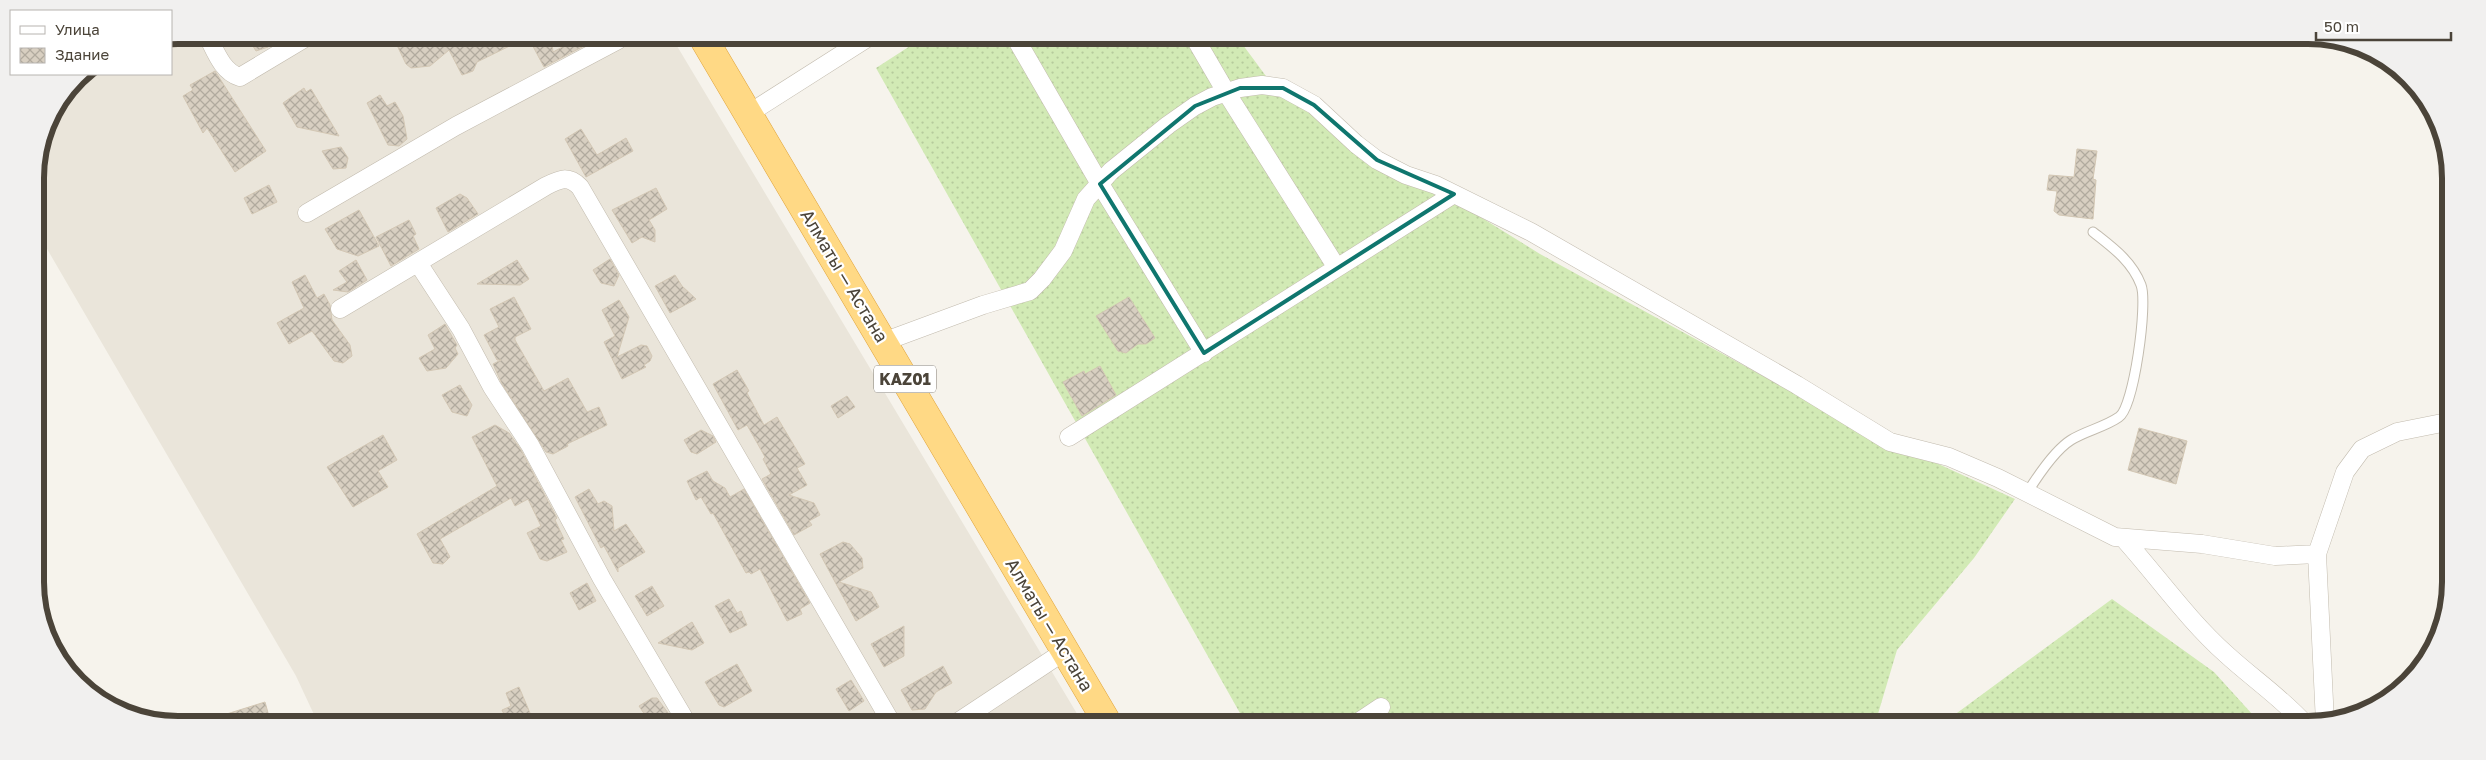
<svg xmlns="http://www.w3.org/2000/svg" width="2486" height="760" font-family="'Golos Text',sans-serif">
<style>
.residential{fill:#eae5da}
.grass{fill:url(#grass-dots)}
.building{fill:url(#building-cross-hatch);stroke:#d3c7b4}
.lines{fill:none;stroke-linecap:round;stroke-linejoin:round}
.service-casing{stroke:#c2bbae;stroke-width:11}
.minor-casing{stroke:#c2bbae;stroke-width:19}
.trunk-casing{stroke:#e0a43c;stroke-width:29}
.service{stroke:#fff;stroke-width:9}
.minor{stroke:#fff;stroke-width:18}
.trunk{stroke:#ffd985;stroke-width:28}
.marked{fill:none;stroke:#0f766e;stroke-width:4;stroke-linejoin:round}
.labels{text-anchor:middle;stroke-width:4.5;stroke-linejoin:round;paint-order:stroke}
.shield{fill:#fff;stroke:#817c74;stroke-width:1}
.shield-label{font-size:16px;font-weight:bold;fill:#4b4439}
.street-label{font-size:18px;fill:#4b4439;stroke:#fff}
.rim{fill:none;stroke:#4b4439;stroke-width:6}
</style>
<defs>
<pattern id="grass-dots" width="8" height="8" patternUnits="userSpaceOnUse" patternTransform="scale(1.25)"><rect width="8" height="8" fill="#d2eab5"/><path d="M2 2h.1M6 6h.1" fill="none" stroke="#b6ca9c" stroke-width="1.8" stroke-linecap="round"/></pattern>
<pattern id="building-cross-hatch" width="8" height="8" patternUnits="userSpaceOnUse" patternTransform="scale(1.25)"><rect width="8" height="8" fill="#d8cfc1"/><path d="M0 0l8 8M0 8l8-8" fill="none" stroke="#b1aa9e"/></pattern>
</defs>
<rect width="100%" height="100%" fill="#f6f3ec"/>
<!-- residential -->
<path class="residential" d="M 178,35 L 671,36 L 1082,722 L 317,721 L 296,676 L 36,230 L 35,169 L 46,123 L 77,77 L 82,74 L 171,74 L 171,36 Z"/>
<!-- grass -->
<path class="grass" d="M 924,37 L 1244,37 L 1243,45 L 1277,91 L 1540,254 L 1851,424 L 2015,499 L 1974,558 L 1897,650 L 1875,724 L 1245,722 L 876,68 Z
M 2112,599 L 2214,672 L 2262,725 L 1942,724 Z"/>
<!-- building -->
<path class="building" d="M 246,35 L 277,35 L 268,47 L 256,51 Z
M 392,35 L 551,36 L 553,52 L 583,36 L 603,36 L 544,67 L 528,37 L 477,62 L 473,71 L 462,75 L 449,50 L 430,66 L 411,68 L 406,64 Z
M 215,71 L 266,151 L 235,172 L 207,128 L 203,133 L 183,96 L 193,90 L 190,85 Z
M 304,88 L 306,92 L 311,89 L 339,136 L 297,127 L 283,103 Z
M 380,95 L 387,106 L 395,102 L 403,116 L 407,139 L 399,146 L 388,145 L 367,103 Z
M 581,129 L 597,155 L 626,138 L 633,151 L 586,177 L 565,139 Z
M 341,147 L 348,158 L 346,168 L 333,169 L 322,151 Z
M 2077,149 L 2097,151 L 2093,179 L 2096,180 L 2093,219 L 2059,215 L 2054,211 L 2057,191 L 2047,190 L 2049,175 L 2074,177 Z
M 269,185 L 277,202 L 252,214 L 244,198 Z
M 656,188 L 667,209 L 649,220 L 655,230 L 655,242 L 642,237 L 632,243 L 612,210 Z
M 460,194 L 467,198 L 478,214 L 448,232 L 436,208 Z
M 359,210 L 379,246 L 358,256 L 337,249 L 325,229 Z
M 409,220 L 416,234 L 413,236 L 419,249 L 391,266 L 376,237 Z
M 610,259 L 619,275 L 614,286 L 601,283 L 593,270 Z
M 356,260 L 367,280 L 348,292 L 333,290 L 347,282 L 339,271 Z
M 517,260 L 529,279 L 520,285 L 477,284 Z
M 305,275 L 317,298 L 324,294 L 330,305 L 332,320 L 350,345 L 352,356 L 343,363 L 334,361 L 312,331 L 289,344 L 277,323 L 304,308 L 292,282 Z
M 675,275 L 682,286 L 696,299 L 670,313 L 655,286 Z
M 514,297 L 531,329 L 515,337 L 515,340 L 544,391 L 568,378 L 587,412 L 599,407 L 607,425 L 567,444 L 568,446 L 553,454 L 546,452 L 502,384 L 493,364 L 501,360 L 497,360 L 484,335 L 499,327 L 490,309 Z
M 1129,297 L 1155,338 L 1146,344 L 1138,344 L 1126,353 L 1118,351 L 1096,316 Z
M 619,300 L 629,317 L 617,357 L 641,345 L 647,346 L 652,356 L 650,361 L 644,365 L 646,367 L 622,379 L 604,342 L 615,336 L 602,310 Z
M 445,324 L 457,345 L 455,348 L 458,354 L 446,368 L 427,371 L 419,358 L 435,349 L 428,335 Z
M 1100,366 L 1116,395 L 1082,416 L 1063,382 L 1084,371 L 1085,374 Z
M 737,370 L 749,391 L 747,393 L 764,425 L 777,417 L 805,464 L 797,468 L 807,485 L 789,495 L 814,503 L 820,515 L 809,521 L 812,525 L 794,535 L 762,479 L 771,474 L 763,459 L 765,457 L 747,425 L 738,430 L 713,384 Z
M 460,385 L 472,405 L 467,416 L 452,412 L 442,395 Z
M 847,396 L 855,407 L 838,418 L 831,406 Z
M 495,425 L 509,433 L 521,450 L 557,518 L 555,520 L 564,539 L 561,540 L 567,552 L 547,561 L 540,559 L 527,533 L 541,526 L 528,499 L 515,506 L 511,498 L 440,539 L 450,557 L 443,564 L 433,563 L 417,534 L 497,486 L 472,437 Z
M 2139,428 L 2187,441 L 2176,484 L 2128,470 Z
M 701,430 L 713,436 L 716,442 L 697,454 L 691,452 L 684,440 Z
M 383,435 L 397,460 L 378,471 L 388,487 L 353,507 L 327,467 Z
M 707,471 L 713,481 L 725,488 L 730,497 L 744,489 L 810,603 L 800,609 L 802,614 L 787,621 L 760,569 L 751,574 L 749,572 L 746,573 L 713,513 L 711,514 L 701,497 L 696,500 L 687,481 Z
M 589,489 L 598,504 L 604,501 L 612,506 L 614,531 L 626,524 L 645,552 L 618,568 L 618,572 L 604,546 L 601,548 L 575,497 Z
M 843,542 L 850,544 L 862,558 L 863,568 L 839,582 L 871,592 L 879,607 L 856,621 L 820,554 Z
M 587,583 L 596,601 L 579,610 L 570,593 Z
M 652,586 L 664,606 L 647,616 L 635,596 Z
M 729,599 L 737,613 L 741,611 L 747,625 L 730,633 L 715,606 Z
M 692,622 L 704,643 L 692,650 L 658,643 Z
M 904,626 L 904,656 L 884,667 L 871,644 Z
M 737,664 L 752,691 L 724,707 L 719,705 L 705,682 Z
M 943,666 L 952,683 L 936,692 L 925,709 L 912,710 L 901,690 Z
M 851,680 L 864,701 L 849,711 L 836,689 Z
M 519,687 L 530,713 L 507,721 L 502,710 L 511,706 L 506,693 Z
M 652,698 L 657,698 L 674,721 L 649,721 L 639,706 Z
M 265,702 L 270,720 L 218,720 L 217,717 Z"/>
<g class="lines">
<!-- service casing -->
<g class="service-casing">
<path id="service" d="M 2027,493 C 2037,477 2055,450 2071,440 C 2085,431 2105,427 2119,417 C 2134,407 2148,303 2141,285 C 2132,261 2112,247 2093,232"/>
</g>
<!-- minor casing -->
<g class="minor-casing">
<path id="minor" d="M 207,35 C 215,50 222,72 240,77 L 310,35
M 1015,37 L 1100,184 L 1204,353
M 1194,37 L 1226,92 L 1337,268
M 748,114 L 869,37
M 307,213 L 456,126 L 618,40 L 616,36
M 418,263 L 461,329 L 492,387 L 530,445 L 602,579 L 684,718
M 340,309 L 546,186 C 560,179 568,175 580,187 L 891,722
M 883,342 L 983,305 L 1030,291 L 1042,279 L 1063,251 L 1086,199 L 1111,171 L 1168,125 L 1195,106 L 1212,97 L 1240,88 L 1262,85 L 1283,88 L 1314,105 L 1356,144 L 1377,160 L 1406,175 L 1436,185 L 1531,232 L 1797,385 L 1890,442 L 1949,457 L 1998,478 L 2115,537 L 2202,544 L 2275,556 L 2317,554
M 1069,437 L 1454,194
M 2124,539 C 2158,577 2188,620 2226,654 C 2252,678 2282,698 2306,725
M 958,722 L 1065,651
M 1357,723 L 1381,707
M 2325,723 L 2317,554 L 2345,472 L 2362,449 L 2397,432 L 2447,422"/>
</g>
<!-- trunk casing -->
<g class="trunk-casing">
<path id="trunk" d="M 702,36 L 1107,722"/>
</g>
<!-- service -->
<use href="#service" class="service"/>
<!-- minor -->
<use href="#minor" class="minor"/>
<!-- trunk -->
<use href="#trunk" class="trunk"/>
</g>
<!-- marked area -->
<path class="marked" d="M 1240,88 L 1283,88 L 1314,105 L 1377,160 L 1454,194 L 1204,353 L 1100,184 L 1195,106 Z"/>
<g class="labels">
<!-- shield labels -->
<rect class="shield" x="874" y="365.5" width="62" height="27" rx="4"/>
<g class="shield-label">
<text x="905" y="385">KАZ01</text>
</g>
<!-- street labels -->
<g class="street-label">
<text transform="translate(844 276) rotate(59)" y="6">Алматы — Астана</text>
<text transform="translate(1049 625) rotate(59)" y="6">Алматы — Астана</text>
</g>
</g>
<!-- crop -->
<path d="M0 0H2486V760H0ZM178 44H2308A134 134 0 0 1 2442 178V582A134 134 0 0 1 2308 716H178A134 134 0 0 1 44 582V178A134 134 0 0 1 178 44Z" fill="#f1f0ef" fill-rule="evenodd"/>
<path class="rim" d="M178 44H2308A134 134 0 0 1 2442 178V582A134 134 0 0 1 2308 716H178A134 134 0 0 1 44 582V178A134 134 0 0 1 178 44Z"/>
<!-- legend -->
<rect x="10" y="10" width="162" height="65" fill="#ffffff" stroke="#b7b4b0"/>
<rect x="20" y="26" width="25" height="8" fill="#ffffff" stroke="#b7b4b0"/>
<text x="55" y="35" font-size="15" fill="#4b4439">Улица</text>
<rect x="20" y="48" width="25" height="15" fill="url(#building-cross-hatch)" stroke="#b7b4b0"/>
<text x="55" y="60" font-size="15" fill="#4b4439">Здание</text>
<!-- scale -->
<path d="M2316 32v8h135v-8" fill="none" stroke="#4b4439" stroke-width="2.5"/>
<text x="2324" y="32" font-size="15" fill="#4b4439" stroke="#ffffff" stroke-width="4" paint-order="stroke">50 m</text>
</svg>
